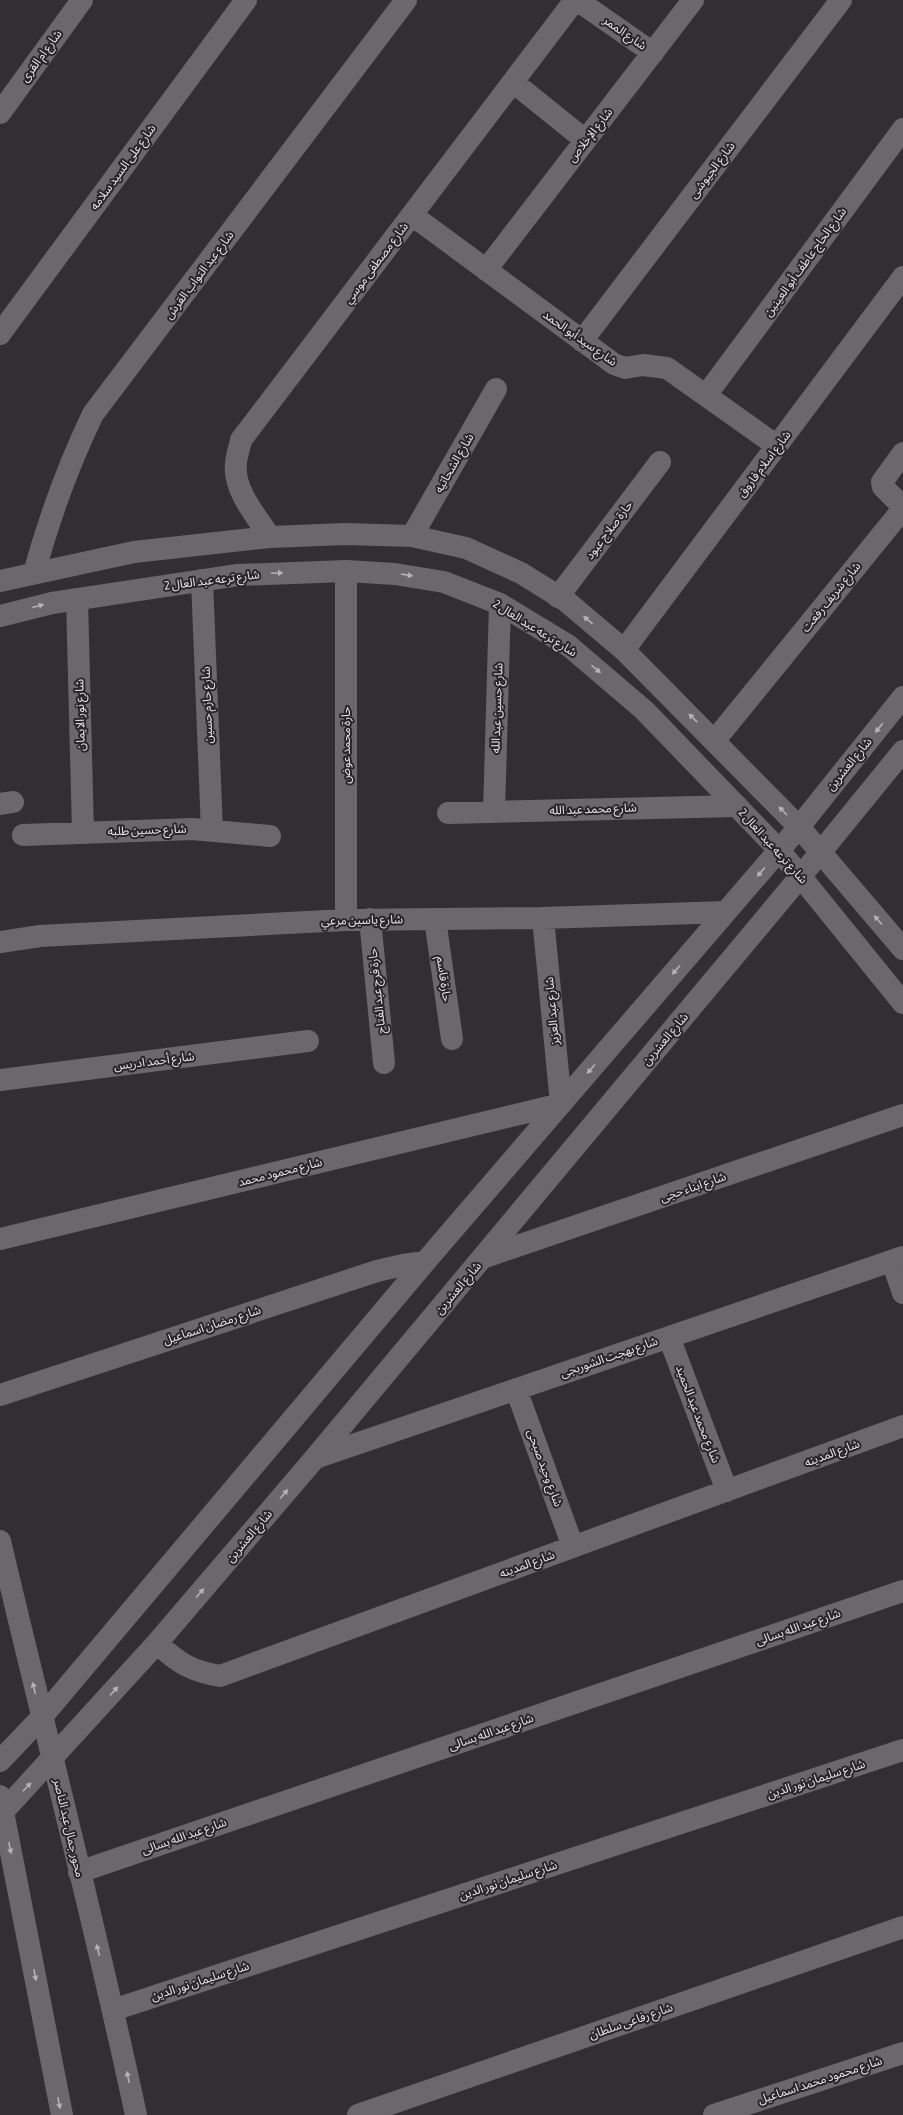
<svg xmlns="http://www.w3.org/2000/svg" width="903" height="2115" font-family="'Asap Condensed','Noto Sans Arabic',sans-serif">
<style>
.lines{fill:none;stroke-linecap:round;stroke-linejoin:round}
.minor{stroke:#6b676b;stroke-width:22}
.tertiary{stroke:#6b676b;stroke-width:22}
.oneway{fill:#b5b2b5}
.labels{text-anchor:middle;stroke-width:4;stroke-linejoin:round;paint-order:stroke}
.street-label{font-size:12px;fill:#e7e4e7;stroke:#282528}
</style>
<rect width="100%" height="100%" fill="#322f32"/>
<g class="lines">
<!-- minor -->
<path class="minor" d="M 577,0 L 653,53
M 513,82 L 585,140
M 0,113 L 82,0
M 412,215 L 614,364 L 625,368 L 643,365 L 667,368 L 777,446
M 486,270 L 693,0
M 0,334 L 246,0
M 582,341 L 841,0
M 707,394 L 903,129
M 412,536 L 496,389
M 270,537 C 257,517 233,490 236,464 C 236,456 240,447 241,440 L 575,0
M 34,573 C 50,515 67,468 93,414 L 406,0
M 202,580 L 212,831
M 558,597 L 660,462
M 77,599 L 83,832
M 624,650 L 903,277
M 715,740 L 902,510 L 902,506 L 883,487 L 882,482 L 903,453
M 0,804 L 13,802
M 494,812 L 500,604
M 448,813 L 737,806
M 23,835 L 192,829 L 270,836
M 370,919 L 384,1063
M 435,919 L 452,1039
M 346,920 L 346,571
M 0,942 L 40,936 L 346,920 L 543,918 L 726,912
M 0,1080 L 308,1041
M 0,1239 L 561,1104 L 543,918
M 482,1258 L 903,1115
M 892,1261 L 903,1293
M 669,1337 L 727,1491
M 516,1389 L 573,1547
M 0,1395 L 377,1271 L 403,1265 L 425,1262
M 315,1458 L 903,1257
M 157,1643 C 178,1663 191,1671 220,1676 L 903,1426
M 0,1761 L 41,1718 L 425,1262 L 799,827 L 903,697
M 0,1815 L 157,1643 L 315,1458 L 820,853 L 903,751
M 79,1872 L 903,1591
M 113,2010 L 903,1750
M 358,2115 L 903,1927
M 714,2115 L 903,2053"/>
<!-- tertiary -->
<path class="tertiary" d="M 0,581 L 134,552 L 270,537 L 345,534 L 412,536 L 466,548 L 521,573 L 566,601 L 624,650 L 799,827 L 903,949
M 0,616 L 52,603 L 238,575 L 346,571 L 395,574 L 444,582 L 500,604 L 569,646 L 644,710 L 779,850 L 903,1003
M 0,1541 C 45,1732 95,1923 136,2115
M 0,1796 L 62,2115"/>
</g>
<!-- one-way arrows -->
<defs><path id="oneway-solid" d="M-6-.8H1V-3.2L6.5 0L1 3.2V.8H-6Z"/></defs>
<g class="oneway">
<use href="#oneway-solid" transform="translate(277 573) rotate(-2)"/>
<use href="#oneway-solid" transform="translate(407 575) rotate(9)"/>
<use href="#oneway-solid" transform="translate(38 606) rotate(-15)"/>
<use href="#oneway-solid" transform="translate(588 620) rotate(-140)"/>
<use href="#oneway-solid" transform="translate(596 669) rotate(40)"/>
<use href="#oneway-solid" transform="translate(693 718) rotate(-135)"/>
<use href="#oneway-solid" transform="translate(879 728) rotate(129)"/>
<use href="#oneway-solid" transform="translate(783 811) rotate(-134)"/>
<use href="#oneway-solid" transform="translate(761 872) rotate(130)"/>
<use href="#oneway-solid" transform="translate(878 920) rotate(-131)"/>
<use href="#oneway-solid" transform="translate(676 970) rotate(131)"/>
<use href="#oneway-solid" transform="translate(591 1069) rotate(131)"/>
<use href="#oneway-solid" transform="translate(284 1494) rotate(-50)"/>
<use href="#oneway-solid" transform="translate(200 1593) rotate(-50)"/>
<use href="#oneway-solid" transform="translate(34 1688) rotate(-103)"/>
<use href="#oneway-solid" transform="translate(114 1691) rotate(-48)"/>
<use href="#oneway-solid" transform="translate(27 1787) rotate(-46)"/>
<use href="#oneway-solid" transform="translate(10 1848) rotate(79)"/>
<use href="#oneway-solid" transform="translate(98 1950) rotate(-104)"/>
<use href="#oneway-solid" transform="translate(35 1975) rotate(79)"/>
<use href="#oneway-solid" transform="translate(128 2077) rotate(-102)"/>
<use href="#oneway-solid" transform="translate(59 2103) rotate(79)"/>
</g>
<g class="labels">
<!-- street labels -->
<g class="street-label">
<text transform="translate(625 33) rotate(35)" y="4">شارع الممر</text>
<text transform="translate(41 56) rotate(-54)" y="4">شارع ام القرى</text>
<text transform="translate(590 135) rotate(-52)" y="4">شارع الإخلاص</text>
<text transform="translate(123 167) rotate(-54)" y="4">شارع على السيد سلامه</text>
<text transform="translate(712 170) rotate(-53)" y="4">شارع الجيوشى</text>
<text transform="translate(805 262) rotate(-54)" y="4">شارع الحاج عاطف أبو العينين</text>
<text transform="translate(376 263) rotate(-53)" y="4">شارع مصطفى موسي</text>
<text transform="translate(199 275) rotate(-53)" y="4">شارع عبد التواب القرش</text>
<text transform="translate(580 338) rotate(35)" y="4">شارع سيد أبو الحمد</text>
<text transform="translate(454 463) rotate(-60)" y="4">شارع الشحاتيه</text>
<text transform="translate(764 464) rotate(-53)" y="4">شارع اسلام فاروق</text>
<text transform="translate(609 530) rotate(-53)" y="4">حارة صلاح عبود</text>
<text transform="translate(212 580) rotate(-7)" y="4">شارع ترعه عبد العال 2</text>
<text transform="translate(831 597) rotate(-51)" y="4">شارع شريف رفعت</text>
<text transform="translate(535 628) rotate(32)" y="4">شارع ترعه عبد العال 2</text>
<text transform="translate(207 705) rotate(-92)" y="4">شارع حازم حسين</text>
<text transform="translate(497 708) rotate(-88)" y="4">شارع حسين عبد الله</text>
<text transform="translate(80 715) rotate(-91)" y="4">شارع نور الايمان</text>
<text transform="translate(346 745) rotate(-90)" y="4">حارة محمد عوض</text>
<text transform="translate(849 764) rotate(-51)" y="4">شارع العشرين</text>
<text transform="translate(593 809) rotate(-2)" y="4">شارع محمد عبد الله</text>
<text transform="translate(147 830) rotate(-2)" y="4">شارع حسين طلبه</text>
<text transform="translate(773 846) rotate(48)" y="4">شارع ترعه عبد العال 2</text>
<text transform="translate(362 920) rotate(-1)" y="4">شارع ياسين مرعي</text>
<text transform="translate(444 979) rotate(82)" y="4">حارة قاسم</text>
<text transform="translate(377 991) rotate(-96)" y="4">حارة فرج عبد الفتاح</text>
<text transform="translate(552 1011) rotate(-95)" y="4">شارع عبد العزيز</text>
<text transform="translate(665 1039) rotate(-50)" y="4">شارع العشرين</text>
<text transform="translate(154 1061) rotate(-7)" y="4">شارع أحمد ادريس</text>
<text transform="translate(280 1172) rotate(-14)" y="4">شارع محمود محمد</text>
<text transform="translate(693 1187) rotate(-19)" y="4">شارع ابناء حجى</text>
<text transform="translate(458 1288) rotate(-50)" y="4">شارع العشرين</text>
<text transform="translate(212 1325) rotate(-18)" y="4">شارع رمضان اسماعيل</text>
<text transform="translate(609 1357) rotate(-19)" y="4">شارع بهجت الشوربجى</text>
<text transform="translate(698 1414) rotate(69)" y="4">شارع محمد عبد الحميد</text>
<text transform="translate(832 1453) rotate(-20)" y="4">شارع المدينه</text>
<text transform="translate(545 1468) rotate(70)" y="4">شارع وحيد صبحى</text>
<text transform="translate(249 1536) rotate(-50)" y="4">شارع العشرين</text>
<text transform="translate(527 1564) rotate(-20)" y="4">شارع المدينه</text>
<text transform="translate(798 1627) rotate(-19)" y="4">شارع عبد الله بسالى</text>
<text transform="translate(491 1732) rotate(-19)" y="4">شارع عبد الله بسالى</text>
<text transform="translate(816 1779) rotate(-18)" y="4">شارع سليمان نور الدين</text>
<text transform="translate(69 1828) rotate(77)" y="4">محور جمال عبد الناصر</text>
<text transform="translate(184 1836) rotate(-19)" y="4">شارع عبد الله بسالى</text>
<text transform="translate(508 1880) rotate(-18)" y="4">شارع سليمان نور الدين</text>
<text transform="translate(200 1981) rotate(-18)" y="4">شارع سليمان نور الدين</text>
<text transform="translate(631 2021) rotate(-19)" y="4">شارع رفاعى سلطان</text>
<text transform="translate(820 2080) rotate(-18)" y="4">شارع محمود محمد اسماعيل</text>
</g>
</g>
</svg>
